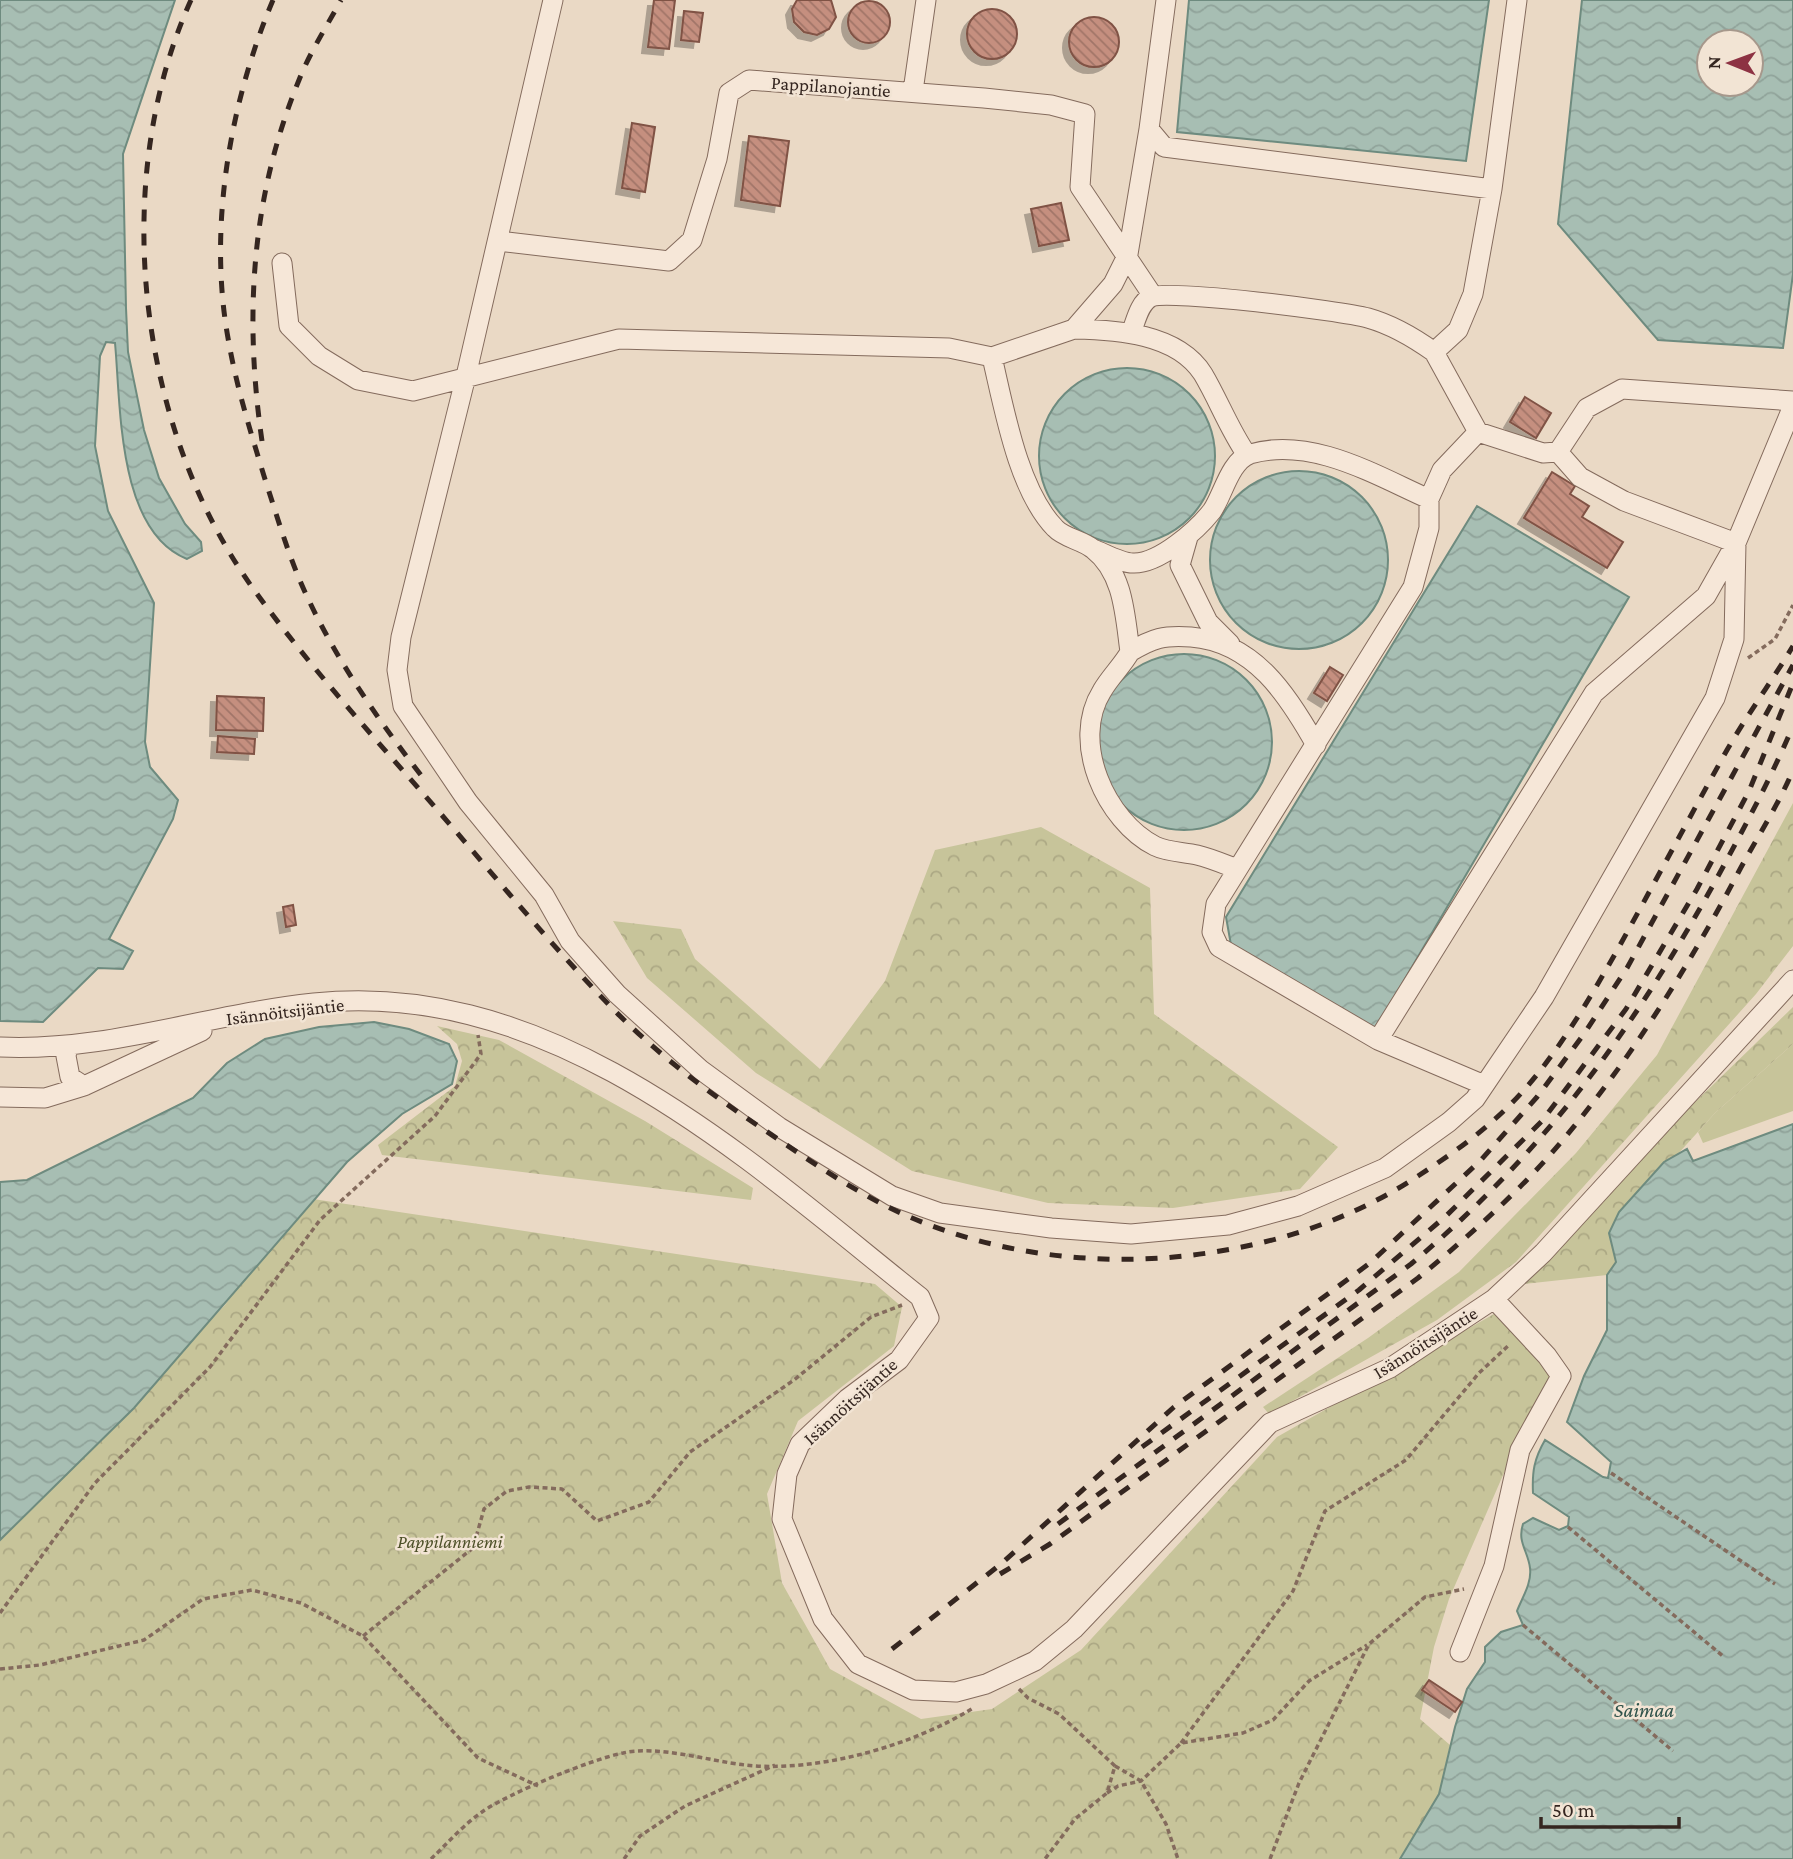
<svg xmlns="http://www.w3.org/2000/svg" width="1793" height="1859" font-family="'Crimson Pro',serif">
<style>
.grass{fill:#c7c49a}
.forest{fill:url(#forest-crowns)}
.water{fill:url(#water-waves);stroke:#6e8b7f;stroke-width:2;fill-rule:evenodd}
.building{fill:url(#building-back-hatch);stroke:#805245;stroke-width:2;filter:url(#shadow)}
.lines{fill:none;stroke-linecap:round;stroke-linejoin:round}
.minor-casing{stroke:#846b5d;stroke-width:21}
.path{stroke:#846b5d;stroke-width:3.5;stroke-dasharray:5 3.5;stroke-linecap:butt}
.minor{stroke:#f6e7d8;stroke-width:19}
.rail{stroke:#352620;stroke-width:5;stroke-dasharray:12 12;stroke-linecap:butt}
.labels{text-anchor:middle;stroke-width:5;stroke-linejoin:round;paint-order:stroke}
.street-label{font-size:19px;fill:#352620;stroke:#f2e4d4}
.park-label{font-size:19px;font-style:italic;fill:#4d5028;stroke:#f2e4d4}
.water-label{font-size:21px;font-style:italic;fill:#30534b;stroke:#f2e4d4}
</style>
<defs>
<pattern id="forest-crowns" width="20" height="18" patternUnits="userSpaceOnUse" patternTransform="scale(1.75)"><rect width="20" height="18" fill="#c7c49a"/><path d="M2 6a3 3 0 1 1 6 0M12 15a3 3 0 1 1 6 0" fill="none" stroke="#aca884"/></pattern>
<pattern id="water-waves" width="16" height="10" patternUnits="userSpaceOnUse" patternTransform="scale(1.75)"><rect width="16" height="10" fill="#a7beb3"/><path d="M0 5q4-4 8 0t8 0" fill="none" stroke="#90a39a"/></pattern>
<pattern id="building-back-hatch" width="6" height="6" patternUnits="userSpaceOnUse" patternTransform="scale(1.75)"><rect width="6" height="6" fill="#c58f7f"/><path d="M-1 5l2 2M0 0l6 6M5-1l2 2" fill="none" stroke="#a17568"/></pattern>
<filter id="shadow"><feDropShadow dx="-6" dy="6" stdDeviation="0" flood-color="#0004"/></filter>
</defs>
<rect width="100%" height="100%" fill="#ead9c5"/>
<!-- grass -->
<path class="grass" d="M 1793,1044 L 1793,1111 L 1703,1143 L 1698,1132 L 1715,1113 Z"/>
<!-- forest -->
<path class="forest" d="M 1793,803 L 1793,946 L 1756,994 L 1516,1262 L 1437,1320 L 1269,1414 L 1263,1407 L 1368,1338 L 1459,1272 L 1576,1153 L 1657,1055 Z
M 1041,827 L 1150,888 L 1154,1014 L 1338,1147 L 1300,1189 L 1173,1208 L 1048,1203 L 912,1171 L 756,1073 L 647,978 L 613,921 L 681,929 L 695,959 L 820,1069 L 885,981 L 935,850 Z
M 1793,1007 L 1793,1044 L 1715,1113 L 1677,1155 L 1664,1162 L 1619,1212 L 1609,1233 L 1616,1262 L 1607,1275 L 1524,1284 C 1606,1185 1701,1097 1793,1007 Z
M 437,1026 L 499,1040 L 645,1121 L 753,1188 L 751,1200 L 382,1155 L 378,1145 L 455,1086 L 462,1061 L 457,1044 Z
M 313,1199 L 875,1284 L 902,1307 L 894,1346 L 798,1421 L 767,1494 L 782,1583 L 830,1669 L 921,1719 L 992,1709 L 1081,1650 L 1277,1437 L 1494,1314 L 1556,1377 L 1514,1450 L 1449,1599 L 1434,1647 L 1420,1719 L 1450,1745 L 1439,1794 L 1400,1859 L 0,1859 L 0,1540 L 225,1305 L 246,1276 Z"/>
<!-- water -->
<path class="water" d="M 0,0 L 175,0 L 123,154 L 126,308 L 128,352 L 144,430 L 159,478 L 185,524 L 201,542 L 202,551 L 187,559 C 117,531 121,406 115,343 L 106,342 L 100,356 L 95,446 L 108,511 L 154,603 L 145,742 L 150,767 L 178,800 L 173,819 L 109,939 L 133,951 L 123,969 L 98,968 L 43,1022 L 0,1021 Z
M 1189,0 L 1489,0 L 1466,161 L 1177,132 Z
M 1582,0 L 1793,0 L 1793,274 L 1783,348 L 1658,340 L 1558,224 ZM 1709,42 L 1751,42 L 1751,84 L 1709,84 Z
M1039 456a88 88 0 1 1 176 0a88 88 0 1 1-176 0Z
M1210 560a89 89 0 1 1 178 0a89 89 0 1 1-178 0Z
M 1477,506 L 1629,597 L 1375,1030 L 1231,945 L 1226,917 Z
M1096 742a88 88 0 1 1 176 0a88 88 0 1 1-176 0Z
M 374,1022 L 409,1029 L 449,1044 L 457,1061 L 452,1084 L 402,1114 L 347,1162 L 134,1408 L 0,1540 L 0,1182 L 27,1180 L 193,1098 L 227,1063 L 265,1039 L 319,1027 Z
M 1793,1124 L 1793,1859 L 1400,1859 L 1439,1794 L 1455,1727 L 1467,1689 L 1485,1662 L 1485,1647 L 1501,1632 L 1523,1625 L 1517,1611 C 1522,1598 1532,1583 1530,1568 C 1528,1551 1517,1542 1523,1524 L 1533,1518 L 1559,1530 L 1568,1526 L 1569,1517 L 1533,1493 C 1532,1472 1534,1459 1545,1440 L 1603,1477 L 1608,1478 L 1611,1462 L 1567,1422 L 1584,1376 L 1607,1330 L 1607,1275 L 1616,1262 L 1609,1233 L 1619,1212 L 1664,1162 L 1687,1149 L 1693,1161 Z"/>
<!-- building -->
<path class="building" d="M 654,0 L 675,0 L 669,49 L 648,47 Z
M 797,0 L 831,0 L 836,17 L 829,29 L 817,35 L 804,32 L 794,22 L 792,9 Z
M848 22a21 21 0 1 1 42 0a21 21 0 1 1-42 0Z
M967 34a25 25 0 1 1 50 0a25 25 0 1 1-50 0Z
M 684,11 L 703,13 L 699,42 L 681,40 Z
M1069 42a25 25 0 1 1 50 0a25 25 0 1 1-50 0Z
M 632,123 L 655,127 L 645,192 L 622,188 Z
M 749,136 L 789,141 L 780,206 L 741,200 Z
M 1061,203 L 1069,240 L 1039,246 L 1031,209 Z
M 1525,397 L 1551,413 L 1536,438 L 1510,422 Z
M 1552,472 L 1575,486 L 1570,494 L 1589,506 L 1582,517 L 1623,542 L 1607,568 L 1524,518 Z
M 1330,667 L 1343,675 L 1327,701 L 1314,693 Z
M 217,696 L 264,698 L 263,731 L 216,730 Z
M 218,736 L 255,739 L 254,754 L 217,752 Z
M 293,905 L 296,925 L 286,927 L 283,907 Z
M 1429,1680 L 1462,1702 L 1455,1712 L 1422,1690 Z"/>
<g class="lines">
<!-- minor casing -->
<g class="minor-casing">
<path id="minor" d="M 553,0 L 466,376 L 401,637 L 397,670 L 403,706 L 468,802 L 544,895 L 570,941 L 617,994 L 701,1070 L 779,1127 L 892,1196 L 940,1213 L 1051,1228 L 1131,1234 L 1228,1225 L 1298,1206 L 1385,1168 L 1449,1122 L 1475,1099 L 1544,997 L 1715,698 L 1734,639 L 1736,543 L 1624,501 L 1580,477 L 1558,452
M 1166,0 L 1149,129 L 1164,147 L 1492,189 L 1517,0
M 913,91 L 926,0
M 1492,189 L 1473,294 L 1458,330 L 1434,352 L 1478,432 L 1442,470 L 1429,499 L 1429,528 L 1413,587 L 1216,904 L 1212,932 L 1219,947 L 1378,1040 L 1594,693 L 1706,596 L 1736,543 L 1793,406
M 498,241 L 669,261 L 692,240 L 717,159 L 729,93 L 749,80 L 984,98 L 1051,105 L 1085,114 L 1080,187 L 1153,296
M 282,263 L 289,326 L 319,356 L 358,380 L 413,391 L 619,339 L 949,348 L 992,357 C 1004,408 1018,490 1055,528 C 1064,538 1082,540 1093,549 C 1124,573 1125,616 1130,652 C 1122,666 1110,677 1102,691 C 1070,742 1106,821 1155,846 C 1167,852 1184,852 1197,855 C 1210,858 1224,864 1237,869
M 1074,329 C 1116,330 1177,333 1203,374 C 1219,401 1229,429 1247,455
M 1131,333 C 1136,321 1139,303 1151,297 C 1169,289 1342,311 1368,318 C 1393,325 1413,337 1434,352
M 992,357 L 1074,329 L 1113,284 L 1128,254 L 1149,129
M 1478,432 L 1543,453 L 1558,452 L 1587,408 L 1622,389 L 1793,401
M 1188,537 L 1180,565 L 1208,622 L 1230,644
M 1093,549 C 1104,553 1121,563 1133,563 C 1159,564 1197,530 1212,511 C 1223,495 1230,461 1250,454 C 1311,436 1375,475 1429,499
M 1130,652 C 1153,638 1164,635 1191,637 C 1254,642 1288,695 1316,745
M 1378,1040 L 1484,1085
M 68,1046 L 66,1056 L 70,1077 L 84,1086
M 0,1047 C 107,1052 208,1014 314,1003 C 553,978 747,1159 920,1297 L 929,1318 L 899,1360 L 847,1399 L 800,1444 L 787,1474 L 782,1519 L 823,1619 L 858,1664 L 913,1690 L 956,1692 L 986,1684 L 1035,1661 L 1074,1629 L 1270,1423 L 1390,1368 L 1494,1299 L 1543,1253 L 1793,980
M 0,1097 L 45,1098 L 84,1086 L 202,1031
M 1460,1652 L 1494,1566 L 1520,1450 L 1561,1376 L 1547,1356 L 1494,1299"/>
</g>
<!-- path -->
<path class="path" d="M 1748,658 L 1775,639 L 1793,605
M 1611,1473 L 1775,1584
M 1568,1527 L 1724,1657
M 0,1613 L 95,1483 L 210,1367 L 320,1220 L 435,1116 L 481,1054 L 478,1035
M 1523,1625 L 1673,1751
M 363,1636 L 473,1548 L 484,1509 L 507,1491 L 529,1487 L 562,1489 L 597,1521 L 649,1502 L 690,1452 L 794,1380 L 871,1317 L 902,1305
M 0,1669 L 40,1665 L 144,1640 L 203,1599 L 252,1590 L 301,1603 L 363,1636 L 478,1758 L 538,1786
M 1019,1689 L 1028,1698 L 1059,1714 L 1115,1766 L 1107,1793 L 1075,1819 L 1045,1859
M 1181,1743 L 1293,1591 L 1325,1511 L 1406,1460 L 1479,1373 L 1510,1344
M 1115,1766 L 1141,1781 L 1166,1824 L 1178,1859
M 1107,1793 L 1118,1786 L 1141,1781 L 1181,1743 L 1243,1733 L 1273,1720 L 1309,1681 L 1367,1645
M 431,1859 C 447,1844 463,1825 482,1812 C 507,1794 592,1759 623,1753 C 657,1745 710,1761 745,1765 C 817,1773 912,1746 973,1708
M 624,1859 L 640,1836 L 685,1806 L 775,1765
M 1270,1859 L 1299,1783 L 1369,1644 L 1425,1597 L 1464,1589"/>
<!-- minor -->
<use href="#minor" class="minor"/>
<!-- rail -->
<path class="rail" d="M 191,0 C 109,181 137,426 252,587 C 313,672 385,749 453,828 C 507,891 559,954 617,1013 C 662,1058 713,1096 766,1131 C 804,1157 842,1183 882,1204 C 970,1249 1076,1266 1174,1257 C 1261,1249 1345,1224 1418,1176 C 1444,1159 1472,1140 1495,1119 C 1545,1075 1582,1012 1615,954 C 1653,886 1689,818 1727,750 C 1747,715 1772,681 1793,646
M 273,0 C 230,102 208,227 228,338 C 236,385 250,430 264,476 C 275,510 285,544 298,576 C 329,650 375,716 424,779
M 262,441 C 244,317 251,197 299,80 C 310,52 327,26 341,0
M 1142,1447 L 1359,1290 L 1446,1216 L 1542,1121 L 1626,1009 L 1697,889 L 1749,791 L 1791,688
M 1058,1524 L 1411,1264 C 1546,1151 1633,1030 1717,878 C 1744,828 1771,778 1793,726
M 1000,1574 L 1050,1544 L 1418,1278 C 1464,1240 1510,1200 1550,1155 C 1624,1070 1685,973 1738,873 C 1756,839 1778,806 1793,770
M 892,1649 L 1001,1564 L 1174,1407 L 1370,1263 L 1480,1161 L 1537,1097 L 1584,1034 L 1627,968 L 1793,665"/>
</g>
<g class="labels">
<!-- street labels -->
<g class="street-label">
<text transform="translate(831 86) rotate(4)" y="7">Pappilanojantie</text>
<text transform="translate(285 1011) rotate(-7)" y="7">Isännöitsijäntie</text>
<text transform="translate(1425 1342) rotate(-32)" y="7">Isännöitsijäntie</text>
<text transform="translate(850 1401) rotate(-42)" y="7">Isännöitsijäntie</text>
</g>
<!-- park labels -->
<g class="park-label">
<text x="450" y="1548">Pappilanniemi</text>
</g>
<!-- water labels -->
<g class="water-label">
<text x="1644" y="1717">Saimaa</text>
</g>
</g>
<!-- north arrow -->
<g transform="translate(1730 63) rotate(271)"><circle r="33" fill="#f2e4d4" stroke="#a6988c" stroke-width="2"/>
<path d="M0-5L12 26L0 18L-12 26Z" fill="#8d3243"/>
<text y="-10" font-size="19" font-weight="bold" text-anchor="middle" fill="#352620">N</text>
</g>
<!-- scale -->
<path d="M1541 1817v10h138v-10" fill="none" stroke="#352620" stroke-width="3.5"/>
<text x="1552" y="1817" font-size="21" fill="#352620" stroke="#f2e4d4" stroke-width="5" paint-order="stroke">50 m</text>
</svg>
